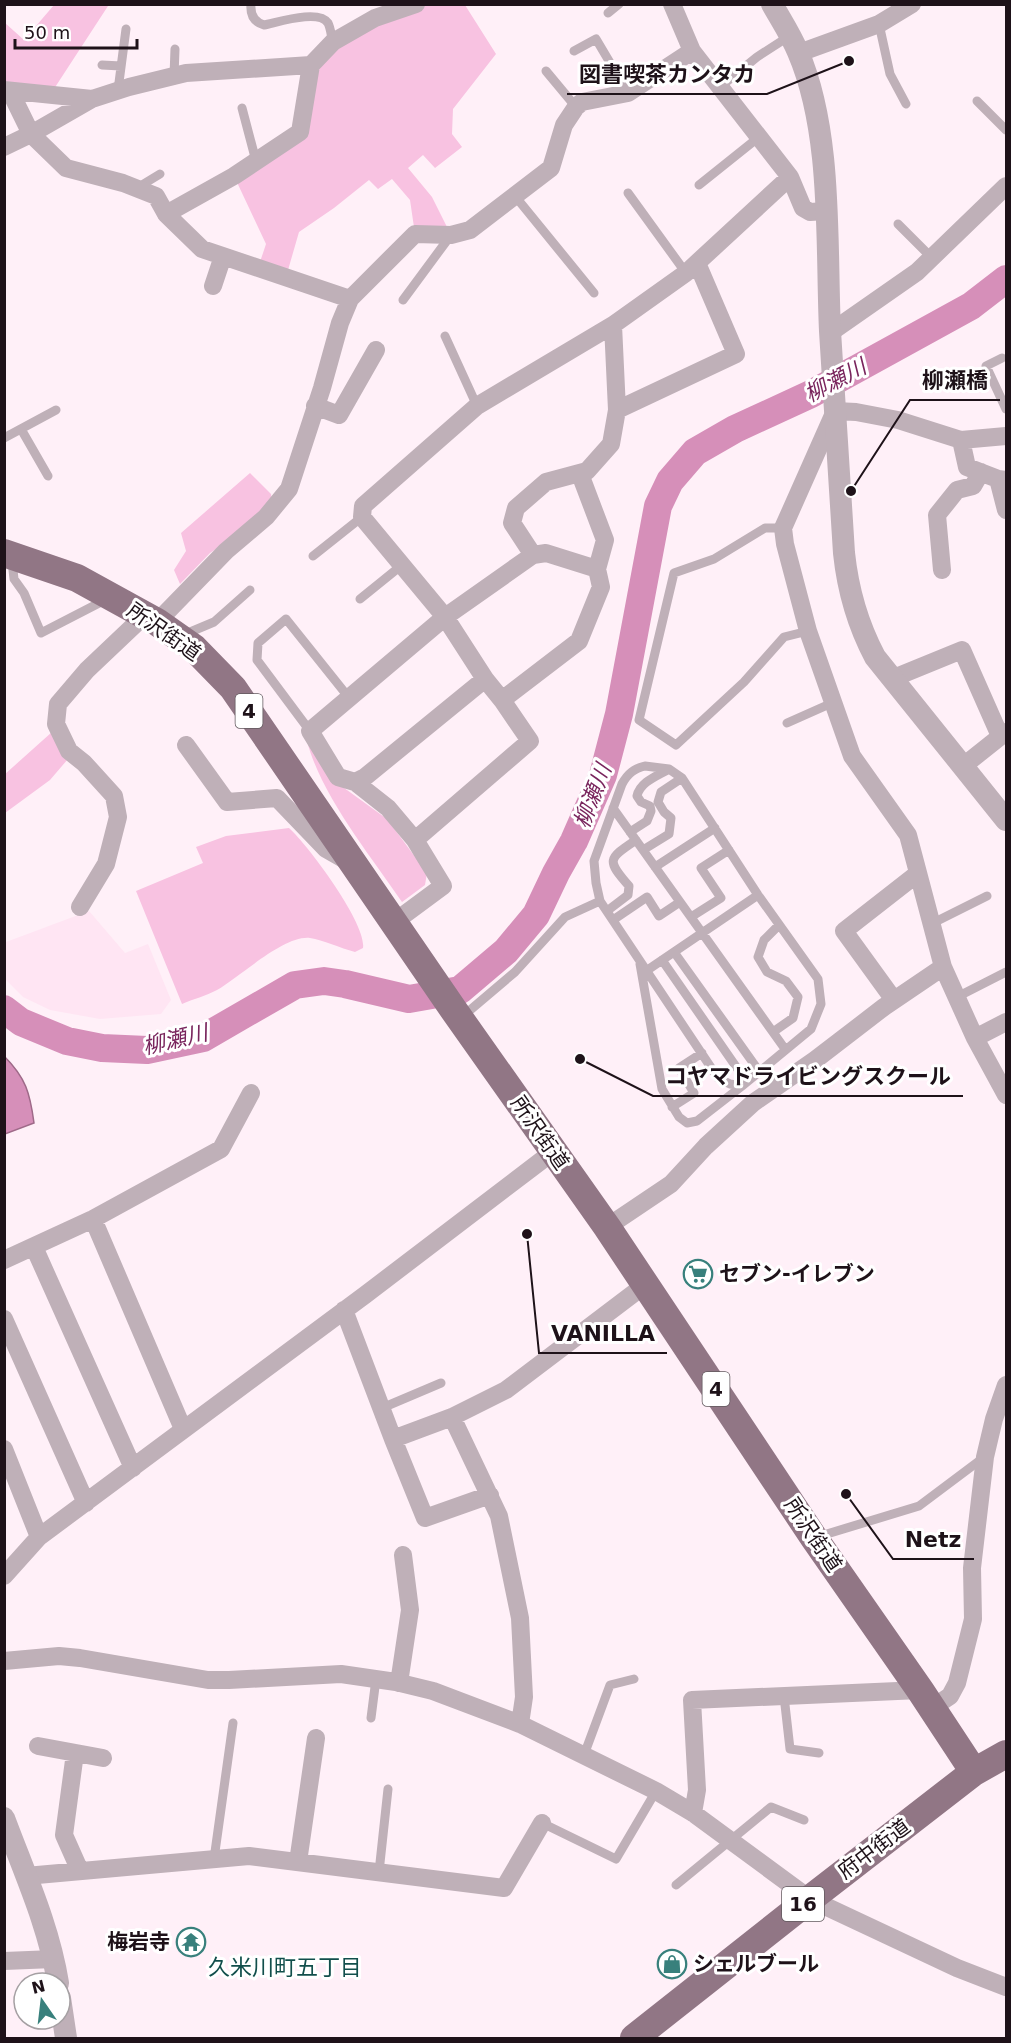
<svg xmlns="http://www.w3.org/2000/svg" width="1011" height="2043" font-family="'DejaVu Sans','Noto Sans JP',sans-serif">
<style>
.built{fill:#ffe5f3}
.green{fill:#f8c2e1}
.water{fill:#d68fb9;stroke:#9f6a89;stroke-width:1.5}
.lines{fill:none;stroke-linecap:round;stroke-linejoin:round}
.river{stroke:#d68fb9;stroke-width:28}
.service{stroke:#bfb0b8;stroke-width:9}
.minor{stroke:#bfb0b8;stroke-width:18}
.tertiary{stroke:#bfb0b8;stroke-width:22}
.primary{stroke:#917685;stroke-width:28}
.labels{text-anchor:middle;stroke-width:6;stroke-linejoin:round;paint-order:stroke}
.shield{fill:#fff;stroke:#62595e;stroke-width:1.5}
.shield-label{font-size:20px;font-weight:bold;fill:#1e1219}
.street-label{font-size:21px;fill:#1e1219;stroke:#fff}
.poi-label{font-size:21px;font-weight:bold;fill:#1e1219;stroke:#fff;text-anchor:start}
.water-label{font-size:22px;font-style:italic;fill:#79255d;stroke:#fff}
.neighbourhood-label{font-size:22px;fill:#124f4c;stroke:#fff}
.leader{fill:none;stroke:#1e1219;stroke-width:2}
.callout-dot{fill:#1e1219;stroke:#fff;stroke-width:2}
.callout-label{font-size:22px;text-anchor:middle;font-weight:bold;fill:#1e1219;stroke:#fff;stroke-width:6;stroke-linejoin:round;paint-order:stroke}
</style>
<rect width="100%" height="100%" fill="#fff0f8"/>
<!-- built -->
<path class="built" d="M 89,911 L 125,953 L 148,944 L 171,1000 L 161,1014 L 100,1019 L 50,1010 L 23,997 L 5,979 L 6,942 Z"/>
<!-- green -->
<path class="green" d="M 106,4 L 108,6 L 50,95 L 5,90 L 4,22 L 24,40 L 54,5 Z
M 416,5 L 465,5 L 496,54 L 453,109 L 452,134 L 462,147 L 435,168 L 423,155 L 408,168 L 432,197 L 451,235 L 415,234 L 410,200 L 392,179 L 378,189 L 369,180 L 334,208 L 299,232 L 286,277 L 258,268 L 266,244 L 234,176 L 299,132 L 311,65 L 333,42 Z
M 250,473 L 271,494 L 272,501 L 243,531 L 210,553 L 180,584 L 174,570 L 186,551 L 181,533 Z
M 52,732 L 68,759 L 50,780 L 5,813 L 4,775 Z
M 307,741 L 329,777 L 387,819 L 427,873 L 425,885 L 402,902 C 370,855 321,795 307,741 Z
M 289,828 C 308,845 367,924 363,948 L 355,952 C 340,948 323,940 310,938 C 284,935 240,977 217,990 C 206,996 193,999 182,1004 L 136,891 L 203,863 L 196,847 L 226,836 Z"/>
<!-- water -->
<path class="water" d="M 4,1056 C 26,1078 30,1093 34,1123 L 5,1134 Z"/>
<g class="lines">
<!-- river -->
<path class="river" d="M 4,1009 L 21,1022 L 67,1041 L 102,1048 L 147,1050 L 203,1038 L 295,985 L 324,981 L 345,984 L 409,999 L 460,990 L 506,951 L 536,915 L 556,873 L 574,841 L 603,775 L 619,714 L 658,506 L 670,481 L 695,452 L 735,429 L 811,394 L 971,306 L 1006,279"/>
<!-- service -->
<path class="service" d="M 251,4 C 250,15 254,22 264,25 C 279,22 319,9 328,23 C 331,29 331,36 333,42
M 608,13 L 619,4
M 879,24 L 890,74 L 906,104
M 574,51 L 596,39 L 628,93
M 102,65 L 121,66
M 546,71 L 576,107
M 174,76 L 175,49
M 720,87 L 757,57 L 791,35
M 118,90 L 126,29
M 977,101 L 1006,130
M 242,108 L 256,161
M 699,185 L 759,137
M 137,188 L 160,174
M 628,193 L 686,273
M 515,196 L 594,293
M 898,224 L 932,258
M 403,300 L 451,235
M 445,336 L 477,406
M 1002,358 L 986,366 L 1006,409
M 21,429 L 48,476
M 4,438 L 56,410
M 783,528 L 765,528 L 714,559 L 674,573 L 639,720 L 676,745 L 744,682 L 784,637 L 808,631
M 313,556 L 362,517
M 12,561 L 14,579 L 24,593 L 41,633 L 105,600
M 360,599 L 402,565
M 183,635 L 214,622 L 250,590
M 787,723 L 832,703
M 310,731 L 257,660 L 258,643 L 286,619 L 350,699
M 645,766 L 669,769 L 682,778 L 758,895 L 818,979 L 821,1004 L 811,1029 L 742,1086 L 730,1084 L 718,1078 L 600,901 L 596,883 L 594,861 L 622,784 C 628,773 634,769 645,766 Z
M 613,808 L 785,1049
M 630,832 L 647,821 L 651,811 L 650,806 L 641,802 L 637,796 C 640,782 657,776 669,769
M 643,850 L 669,834 L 671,818 L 664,812 L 658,802 L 661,792 L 682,778
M 655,867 L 715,828
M 607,911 L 628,895 L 629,886 C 606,860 608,859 636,840
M 691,917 L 721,898 L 701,868 L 729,850
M 613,920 L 647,897 L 659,916 L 680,902
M 931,924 L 987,896
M 674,952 L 759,1071
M 662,960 L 746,1081
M 640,964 L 662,1089 L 679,1117 L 687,1123 L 697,1121 L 742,1086
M 646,971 L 758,895
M 957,997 L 1006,972
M 462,1017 L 515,972 L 565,917 L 600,901
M 773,1032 L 793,1018 L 798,997 L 786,981 L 767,972 L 758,957 L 764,940 L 779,925
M 672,1107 L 694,1093 L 679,1068 L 702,1053
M 382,1408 L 441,1383
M 817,1537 L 919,1506 L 983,1458
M 784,1696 L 790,1749 L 819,1753
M 371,1718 L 376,1679
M 584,1755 L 610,1685 L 634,1679
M 542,1823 L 616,1859 L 656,1791
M 214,1859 L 233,1723
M 379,1872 L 388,1789
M 676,1885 L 771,1807 L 804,1820"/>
<!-- minor -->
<path class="minor" d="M 799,53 L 879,24 L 912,4
M 4,90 L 92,99
M 10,91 L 31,134 L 66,168 L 123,183 L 156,196 L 166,214 L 202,249 L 350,299
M 4,147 L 31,134 L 92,99 L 129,87 L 186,73 L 311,65 L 333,42 L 375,18 L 416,4
M 790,177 L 803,208 L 810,212 L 826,211
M 166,214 L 234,176 L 300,132 L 311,65
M 213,286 L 223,256
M 831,332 L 917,272 L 1006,186
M 315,406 L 339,415 L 376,350
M 617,410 L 613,325 L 686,273 L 790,177 L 692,51 L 672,4
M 1006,436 L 961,440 L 898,420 L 856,412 L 835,411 L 783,528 L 785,544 L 808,631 L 852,756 L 908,835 L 943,967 L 975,1038 L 1006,1095
M 961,440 L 967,467 L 998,479 L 1006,480
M 580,474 L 605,540 L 597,569 L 601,587 L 579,641 L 502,700 L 485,679 L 445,617 L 362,517 L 363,506 L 477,406 L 613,325
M 998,479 L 1006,510
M 597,569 L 546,553 L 533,555 L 512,523 L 516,508 L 546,482 L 587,471 L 611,444 L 617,410 L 736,354 L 697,263
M 942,570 L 937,515 L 957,490 L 973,486 L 981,472
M 157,622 L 226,551 L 266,517 L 289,489 L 322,388 L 340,323 L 350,299 L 415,234 L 451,235 L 470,230 L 551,168 L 564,125 L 576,107 L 582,102 L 628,93 L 692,51
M 485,679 L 365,777 L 355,782 L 338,777 L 310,731 L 445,617 L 533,555
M 891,679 L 962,650 L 1000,736
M 186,745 L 227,802 L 277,798 L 326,849 L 347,861
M 962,767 L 1006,732
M 355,782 L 388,808 L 415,840 L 443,886 L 393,923
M 415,840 L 530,741 L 502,700
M 80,907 L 106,864 L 118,817 L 114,796 L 84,763 L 69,751 L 56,724 L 58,704 L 87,670 L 145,615
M 894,1000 L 844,931 L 917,874
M 975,1038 L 1006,1022
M 93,1219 L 183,1429
M 607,1227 L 671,1184 L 706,1146 L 753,1103 L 815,1060 L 884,1007 L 943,967
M 34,1247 L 133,1468
M 4,1260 L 93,1219 L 221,1149 L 251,1093
M 344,1310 L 393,1439 L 452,1417 L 506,1390 L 646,1284
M 4,1319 L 86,1503
M 452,1417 L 499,1516 L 520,1618 L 524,1697 L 520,1724
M 393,1439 L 425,1518 L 490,1495
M 4,1449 L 39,1537
M 4,1576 L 39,1537 L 365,1295 L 554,1151
M 4,1661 L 59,1656 L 80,1658 L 208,1680 L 229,1680 L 341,1674 L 396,1682 L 433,1691 L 520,1724 L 656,1791 L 693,1813 L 810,1899 L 957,1968 L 1006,1987
M 399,1683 L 410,1610 L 403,1555
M 932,1708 L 950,1696 L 957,1683 L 973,1619 L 972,1568 L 985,1457 L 994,1419 L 1006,1385
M 38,1746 L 103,1758
M 75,1753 L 64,1835 L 80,1871
M 693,1813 L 697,1790 L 692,1700 L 920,1690
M 298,1862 L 316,1738
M 26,1876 L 249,1856 L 504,1888 L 542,1823
M 4,1961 L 54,1959"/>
<!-- tertiary -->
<path class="tertiary" d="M 772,4 C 781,20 791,35 798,52 C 833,133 826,244 830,331 C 835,405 839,479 844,553 C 848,591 857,623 875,657 L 1006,820
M 4,1818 C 24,1872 49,1926 58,1983
M 60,1998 L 66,2038"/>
<!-- primary -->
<path class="primary" d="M 4,553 L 77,578 L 157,622 L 194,648 L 233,688 L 453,1009 L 607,1227 L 814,1538 L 920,1690 L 974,1772
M 634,2038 L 810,1899 L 974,1772 L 1006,1754"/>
</g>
<!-- icons -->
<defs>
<g id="supermarket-ring" transform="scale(1.5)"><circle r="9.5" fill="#fff" stroke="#38807c" stroke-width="1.5"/><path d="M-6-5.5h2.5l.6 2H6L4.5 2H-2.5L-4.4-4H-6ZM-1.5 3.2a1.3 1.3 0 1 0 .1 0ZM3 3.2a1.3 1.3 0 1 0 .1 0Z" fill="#38807c"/></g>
<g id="temple-ring" transform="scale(1.5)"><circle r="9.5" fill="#fff" stroke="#38807c" stroke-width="1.5"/><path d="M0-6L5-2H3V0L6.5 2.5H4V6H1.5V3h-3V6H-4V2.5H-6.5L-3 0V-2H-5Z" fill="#38807c"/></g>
<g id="shop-ring" transform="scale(1.5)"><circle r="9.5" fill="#fff" stroke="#38807c" stroke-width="1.5"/><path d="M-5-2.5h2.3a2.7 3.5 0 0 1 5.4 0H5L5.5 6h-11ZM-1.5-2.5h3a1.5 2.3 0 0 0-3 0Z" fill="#38807c"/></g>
</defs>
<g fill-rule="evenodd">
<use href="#supermarket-ring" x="698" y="1274"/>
<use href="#temple-ring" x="191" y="1942"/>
<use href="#shop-ring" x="672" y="1964"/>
</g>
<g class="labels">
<!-- shield labels -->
<g class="shield">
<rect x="235.5" y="694" width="27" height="34" rx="4.5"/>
<rect x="702.5" y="1372" width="27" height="34" rx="4.5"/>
<rect x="782" y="1887" width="42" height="34" rx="4.5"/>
</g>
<g class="shield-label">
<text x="249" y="718">4</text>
<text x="716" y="1396">4</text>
<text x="803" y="1911">16</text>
</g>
<!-- street labels -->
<g class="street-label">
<text transform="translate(164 632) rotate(35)" y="7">所沢街道</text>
<text transform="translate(540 1133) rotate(55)" y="7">所沢街道</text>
<text transform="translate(813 1535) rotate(56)" y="7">所沢街道</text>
<text transform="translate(874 1849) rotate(-37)" y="7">府中街道</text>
</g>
<!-- poi labels -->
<g class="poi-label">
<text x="719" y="1281">セブン-イレブン</text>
<text x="170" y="1949" text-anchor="end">梅岩寺</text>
<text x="693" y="1971">シェルブール</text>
</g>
<!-- water labels -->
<g class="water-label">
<text transform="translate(835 380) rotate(-28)" y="8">柳瀬川</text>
<text transform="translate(592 796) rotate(-69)" y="8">柳瀬川</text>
<text transform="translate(175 1039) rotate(-13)" y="8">柳瀬川</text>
</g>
<!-- neighbourhood labels -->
<g class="neighbourhood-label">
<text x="285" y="1975">久米川町五丁目</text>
</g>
</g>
<!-- callouts -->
<path class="leader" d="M849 61L767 94H567M851 491L910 400H1000M580 1059L653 1096H963M527 1234L539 1353H667M846 1494L893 1559H974"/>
<g class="callout-dot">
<circle cx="849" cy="61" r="6"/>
<circle cx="851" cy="491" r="6"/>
<circle cx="580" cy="1059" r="6"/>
<circle cx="527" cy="1234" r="6"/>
<circle cx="846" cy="1494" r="6"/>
</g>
<g class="callout-label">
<text x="667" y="82">図書喫茶カンタカ</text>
<text x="955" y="388">柳瀬橋</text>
<text x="808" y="1084">コヤマドライビングスクール</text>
<text x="603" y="1341">VANILLA</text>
<text x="933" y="1547">Netz</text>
</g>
<!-- border -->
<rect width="1011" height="2043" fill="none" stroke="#1e1219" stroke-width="12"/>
<!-- north arrow -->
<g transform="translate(42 2001) rotate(346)"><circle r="28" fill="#ffffff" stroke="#a5a0a3" stroke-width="1.5"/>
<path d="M0-4.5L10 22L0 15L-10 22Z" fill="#38807c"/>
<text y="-9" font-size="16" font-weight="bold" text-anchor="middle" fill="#1e1219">N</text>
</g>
<!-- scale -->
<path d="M15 39v9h122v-9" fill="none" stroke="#1e1219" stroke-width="3"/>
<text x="24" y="39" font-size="18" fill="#1e1219" stroke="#ffffff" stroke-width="4.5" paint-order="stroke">50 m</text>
</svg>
